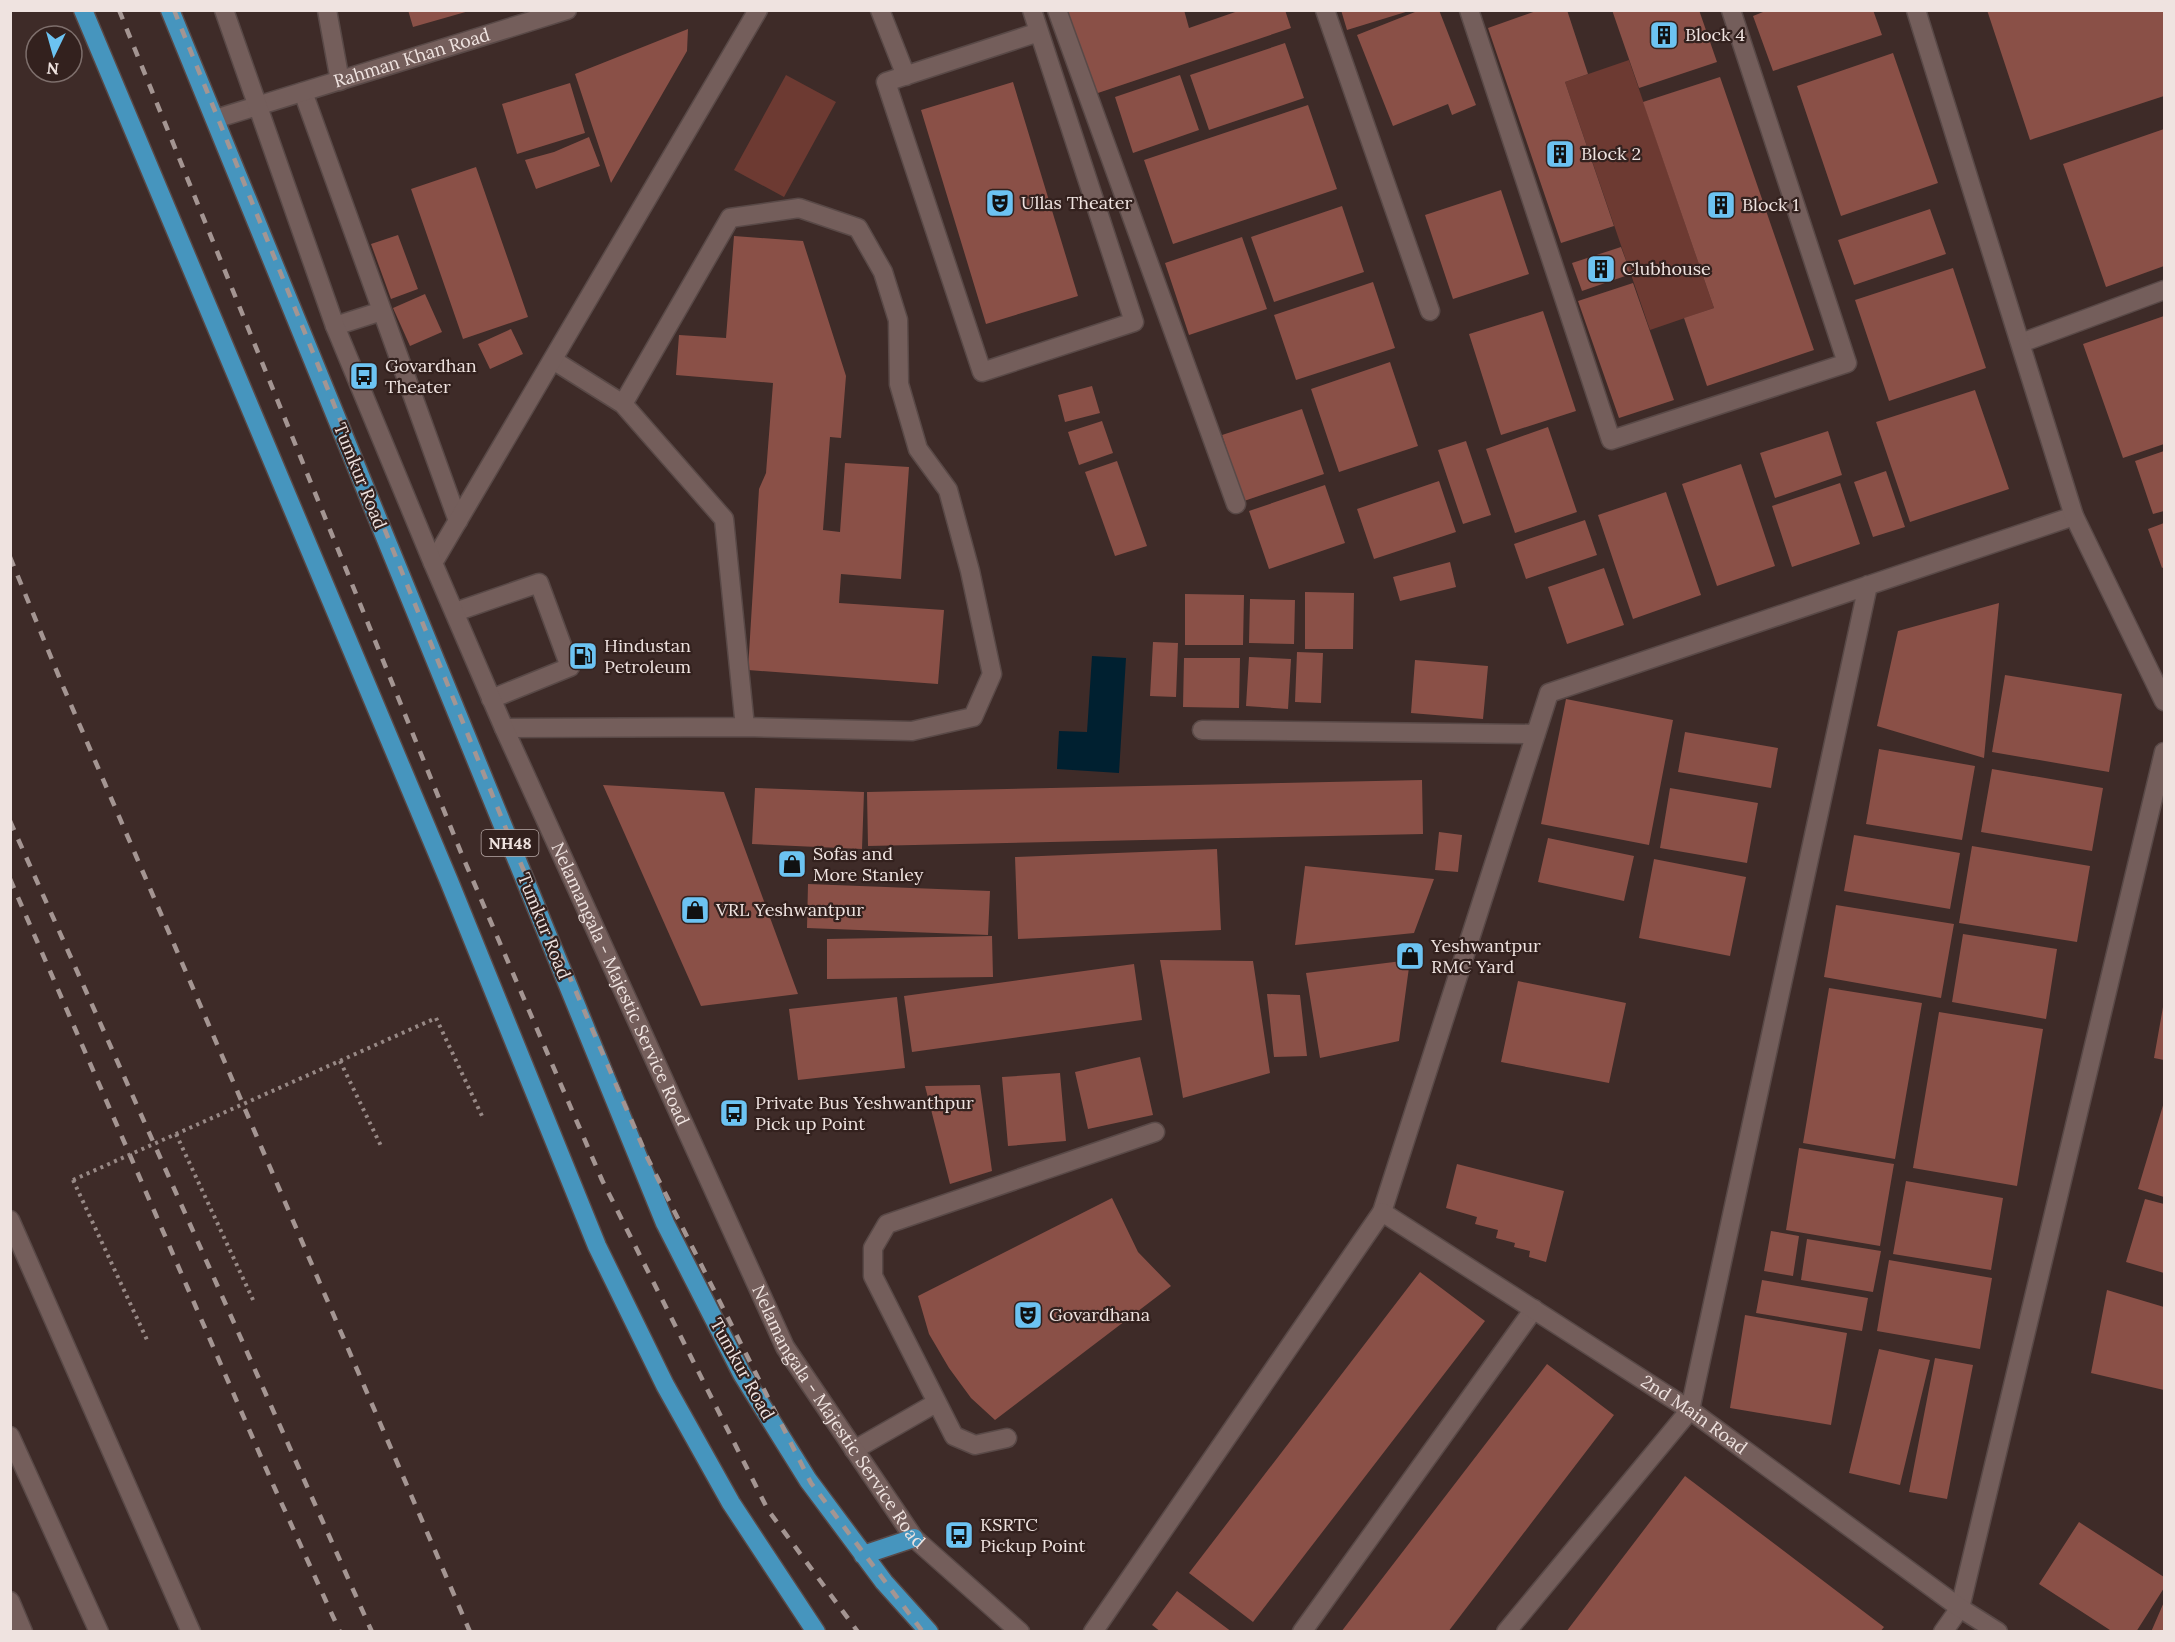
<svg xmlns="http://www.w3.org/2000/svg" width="2175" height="1642" font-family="Lora,serif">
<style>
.green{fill:#6d3a32}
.water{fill:#002030}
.building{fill:#8a5047}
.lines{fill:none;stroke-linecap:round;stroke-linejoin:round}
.service-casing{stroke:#594947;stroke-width:21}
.minor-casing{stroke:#594947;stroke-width:21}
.tertiary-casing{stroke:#594947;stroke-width:21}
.secondary-casing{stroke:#594947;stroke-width:21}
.trunk-casing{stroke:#594947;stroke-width:21}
.path{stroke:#988986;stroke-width:4;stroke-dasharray:3 4.5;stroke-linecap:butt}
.service{stroke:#745e5b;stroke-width:18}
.minor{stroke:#745e5b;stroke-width:18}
.tertiary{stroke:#745e5b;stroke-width:18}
.secondary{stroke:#745e5b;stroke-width:18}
.trunk{stroke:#4695be;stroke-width:18}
.rail{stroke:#a49592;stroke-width:4.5;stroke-dasharray:10 10;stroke-linecap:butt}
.path-bridge{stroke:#988986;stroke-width:4;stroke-dasharray:3 4.5;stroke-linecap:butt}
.labels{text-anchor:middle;stroke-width:4.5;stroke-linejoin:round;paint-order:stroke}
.shield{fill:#33211e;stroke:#b7a9a6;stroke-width:1.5}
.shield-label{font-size:16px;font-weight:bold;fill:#efe3e0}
.poi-label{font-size:18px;fill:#efe3e0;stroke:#33211e;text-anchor:start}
.street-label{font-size:18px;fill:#efe3e0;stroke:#33211e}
</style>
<rect width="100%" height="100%" fill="#3e2b28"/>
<!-- green -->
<path class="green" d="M 1629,60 L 1714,308 L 1650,330 L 1565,82 Z
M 786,75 L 836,102 L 784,197 L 734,170 Z"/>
<!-- water -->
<path class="water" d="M 1092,656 L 1126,658 L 1119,773 L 1057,769 L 1059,731 L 1087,732 Z"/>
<!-- building -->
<path class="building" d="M 408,10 L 469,10 L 469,11 L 413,27 Z
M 1063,10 L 1184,10 L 1189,28 L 1241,10 L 1285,10 L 1291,28 L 1092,95 Z
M 1341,10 L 1409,10 L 1409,11 L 1347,30 Z
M 1420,10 L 1439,10 L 1476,105 L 1452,115 L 1448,104 L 1393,126 L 1357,35 Z
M 1539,10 L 1567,10 L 1588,74 L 1565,82 L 1614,226 L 1561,243 L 1488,28 Z
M 1612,10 L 1699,10 L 1717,62 L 1639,88 Z
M 1768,10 L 1873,10 L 1882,35 L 1773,71 L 1753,16 Z
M 1987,10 L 2164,10 L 2164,96 L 2030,140 Z
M 688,29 L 687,51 L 611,183 L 575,74 Z
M 1285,43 L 1304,98 L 1209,130 L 1190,75 Z
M 1893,53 L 1938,183 L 1841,216 L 1797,86 Z
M 1180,75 L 1199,130 L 1133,153 L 1115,97 Z
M 1720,77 L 1814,350 L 1707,386 L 1684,318 L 1714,308 L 1643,102 Z
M 1013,82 L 1078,296 L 986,324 L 921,110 Z
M 570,83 L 585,133 L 517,154 L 502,104 Z
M 1308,105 L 1337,189 L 1173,244 L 1144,160 Z
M 2164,129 L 2164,266 L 2106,287 L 2063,164 Z
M 589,137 L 600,166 L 536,189 L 525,160 L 554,152 Z
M 476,167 L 528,317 L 463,339 L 411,189 Z
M 1501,190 L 1529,274 L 1453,299 L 1425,215 Z
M 1342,206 L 1364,272 L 1274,302 L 1251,237 Z
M 1930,209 L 1946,254 L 1854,285 L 1838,240 Z
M 398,235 L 418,289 L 391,299 L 371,244 Z
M 734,236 L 803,241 L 846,376 L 841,438 L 830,437 L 823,530 L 840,532 L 845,463 L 909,467 L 901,579 L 841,574 L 839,603 L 944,610 L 938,684 L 748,670 L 759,489 L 766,473 L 773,383 L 676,375 L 679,335 L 726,338 Z
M 1242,237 L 1267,309 L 1189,335 L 1165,263 Z
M 1621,247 L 1631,274 L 1582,291 L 1572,263 Z
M 1953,268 L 1986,368 L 1889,401 L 1855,300 Z
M 1373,282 L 1395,348 L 1296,380 L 1274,315 Z
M 1633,283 L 1674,400 L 1619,418 L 1578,301 Z
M 425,294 L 442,332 L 410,346 L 393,308 Z
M 1543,311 L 1576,411 L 1501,435 L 1469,334 Z
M 2164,316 L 2164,444 L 2123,458 L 2083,344 Z
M 511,329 L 523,354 L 490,369 L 478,344 Z
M 1390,362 L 1418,446 L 1339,472 L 1311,389 Z
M 1092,386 L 1100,413 L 1065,422 L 1058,395 Z
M 1975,390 L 2009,489 L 1910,522 L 1876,422 Z
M 1302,409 L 1324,474 L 1244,501 L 1222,435 Z
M 1102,421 L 1113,453 L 1079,465 L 1068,432 Z
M 1548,427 L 1577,512 L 1515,533 L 1486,449 Z
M 1828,431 L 1842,475 L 1775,498 L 1760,453 Z
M 1466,441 L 1491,515 L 1463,524 L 1438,450 Z
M 2164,451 L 2164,511 L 2153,514 L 2135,461 Z
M 1117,461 L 1147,546 L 1115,556 L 1085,472 Z
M 1741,464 L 1775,566 L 1717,586 L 1682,484 Z
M 1886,471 L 1905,527 L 1873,537 L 1854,482 Z
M 1439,481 L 1456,532 L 1374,559 L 1357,509 Z
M 1840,483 L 1860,544 L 1792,567 L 1772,506 Z
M 1325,485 L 1345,543 L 1269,569 L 1249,511 Z
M 1666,492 L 1701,595 L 1633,619 L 1598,515 Z
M 1585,520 L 1597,555 L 1526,579 L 1514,544 Z
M 2164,523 L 2164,567 L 2162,568 L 2148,529 Z
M 1450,562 L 1456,587 L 1400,601 L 1393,577 Z
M 1604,568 L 1624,625 L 1567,644 L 1548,587 Z
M 1305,592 L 1354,593 L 1353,649 L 1305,649 Z
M 1185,594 L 1244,595 L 1243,645 L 1185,645 Z
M 1250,599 L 1295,600 L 1294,644 L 1249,643 Z
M 1999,603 L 1984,758 L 1877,726 L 1898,631 Z
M 1153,642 L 1178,643 L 1176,697 L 1150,696 Z
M 1297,652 L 1323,653 L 1321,703 L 1295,702 Z
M 1249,657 L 1291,659 L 1288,709 L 1246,706 Z
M 1184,658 L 1240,658 L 1239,708 L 1183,707 Z
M 1415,660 L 1488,666 L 1483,719 L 1411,713 Z
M 2005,675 L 2122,694 L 2109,772 L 1992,752 Z
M 1566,699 L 1673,720 L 1649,845 L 1541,824 Z
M 1685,732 L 1778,748 L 1771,788 L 1678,772 Z
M 1879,749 L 1975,766 L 1962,840 L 1866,824 Z
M 1992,769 L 2103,788 L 2092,851 L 1981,832 Z
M 1422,780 L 1423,834 L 868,846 L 867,792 Z
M 603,785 L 724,792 L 798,994 L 701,1006 Z
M 755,788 L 864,792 L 862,849 L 752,844 Z
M 1670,788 L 1758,803 L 1747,863 L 1660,848 Z
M 1439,832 L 1462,835 L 1458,872 L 1435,870 Z
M 1854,835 L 1960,853 L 1950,909 L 1844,891 Z
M 1548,838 L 1634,856 L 1624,901 L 1538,882 Z
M 1972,846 L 2090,866 L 2077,942 L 1959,923 Z
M 1217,849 L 1221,930 L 1018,939 L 1015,857 Z
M 1654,859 L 1746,877 L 1730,956 L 1639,938 Z
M 1305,866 L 1434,879 L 1414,933 L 1295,945 Z
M 808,884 L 990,891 L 988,935 L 807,928 Z
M 1836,905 L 1954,924 L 1941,998 L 1824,977 Z
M 1963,934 L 2057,949 L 2046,1019 L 1952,1002 Z
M 992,936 L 993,977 L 827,979 L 827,939 Z
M 1160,960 L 1253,961 L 1270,1073 L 1183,1098 Z
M 1410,960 L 1399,1041 L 1320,1058 L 1306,973 Z
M 1134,964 L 1142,1020 L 912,1052 L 904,996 Z
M 1518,981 L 1626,1003 L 1609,1083 L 1501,1062 Z
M 1829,988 L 1922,1003 L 1895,1159 L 1803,1143 Z
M 1267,994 L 1300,995 L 1307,1056 L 1274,1057 Z
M 897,997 L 905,1068 L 798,1080 L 789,1009 Z
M 2163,1007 L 2164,1007 L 2164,1060 L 2154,1058 Z
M 1939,1012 L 2043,1029 L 2017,1186 L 1913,1168 Z
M 1140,1057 L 1153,1115 L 1088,1129 L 1075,1072 Z
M 1060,1073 L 1066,1141 L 1008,1146 L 1002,1077 Z
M 980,1085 L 992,1171 L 950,1184 L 925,1086 Z
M 2164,1102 L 2164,1197 L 2138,1189 Z
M 1799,1148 L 1894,1164 L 1880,1246 L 1786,1230 Z
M 1457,1164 L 1564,1191 L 1546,1262 L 1529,1257 L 1530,1251 L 1514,1247 L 1515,1243 L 1496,1238 L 1498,1230 L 1475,1224 L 1477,1217 L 1446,1208 Z
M 1906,1181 L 2003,1198 L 1991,1270 L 1893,1254 Z
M 1112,1198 L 1138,1252 L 1171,1286 L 995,1420 L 971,1398 L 949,1368 L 929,1334 L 918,1296 Z
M 2145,1199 L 2164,1204 L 2164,1273 L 2126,1262 Z
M 1771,1231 L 1799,1236 L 1793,1276 L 1764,1271 Z
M 1807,1239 L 1881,1251 L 1873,1292 L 1801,1280 Z
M 1889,1260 L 1992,1278 L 1980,1349 L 1877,1331 Z
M 1420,1272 L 1485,1321 L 1253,1622 L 1189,1573 Z
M 1762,1280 L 1868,1298 L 1862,1331 L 1756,1313 Z
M 2107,1290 L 2164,1307 L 2164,1390 L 2091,1373 Z
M 1745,1315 L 1847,1333 L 1831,1425 L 1730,1408 Z
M 1879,1349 L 1930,1360 L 1900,1485 L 1849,1473 Z
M 1935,1358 L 1973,1365 L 1947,1499 L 1909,1492 Z
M 1547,1364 L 1614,1415 L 1448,1632 L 1341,1632 Z
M 1685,1476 L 1884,1627 L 1880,1632 L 1566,1632 Z
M 2079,1522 L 2164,1577 L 2164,1588 L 2136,1632 L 2113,1632 L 2039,1584 Z
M 1177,1591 L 1232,1632 L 1161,1632 L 1152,1625 Z
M 2164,1602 L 2164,1632 L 2151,1632 Z"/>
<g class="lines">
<!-- service casing -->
<g class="service-casing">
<path id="service" d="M 327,10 L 340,81
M 880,10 L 906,76
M 1032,10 L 1134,322 L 982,372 L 886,82 L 1039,32
M 1057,10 L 1236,504
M 1325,10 L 1430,311
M 303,92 L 458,521
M 335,326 L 382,311
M 2021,343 L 2164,290
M 455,612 L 539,583 L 570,667 L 491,699
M 10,1436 L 99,1632
M 1007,1438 L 975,1445 L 954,1436 L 873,1276 L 873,1248 L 887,1224 L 1155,1132
M 854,1450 L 936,1403
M 1302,1632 L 1534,1309
M 1506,1632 L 1690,1410"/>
</g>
<!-- minor casing -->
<g class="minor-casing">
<path id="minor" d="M 1469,10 L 1611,440 L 1847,363 L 1731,10
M 553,360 L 623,404 L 724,519 L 745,727
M 504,728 L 745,727 L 912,731 L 973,717 L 992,674 L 970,571 L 948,490 L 918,449 L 899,384 L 898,320 L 883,272 L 858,228 L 799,208 L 730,218 L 623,404
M 1202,730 L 1536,734
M 1382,1212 L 1549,693 L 2074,516
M 10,1220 L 191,1632
M 1690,1410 L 1868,585
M 1943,1632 L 1960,1608 L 2164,752"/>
</g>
<!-- tertiary casing -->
<g class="tertiary-casing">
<g id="tertiary">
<path d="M 1916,10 L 2074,516 L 2164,701"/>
<path id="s1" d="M 215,119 L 567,10"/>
<path d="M 433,563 L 758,10"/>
<path d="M 10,1601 L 23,1632"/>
<path id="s2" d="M 1093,1632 L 1382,1212 L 1690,1410 L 1960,1608 L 1998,1632"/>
</g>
</g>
<!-- secondary casing -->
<g class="secondary-casing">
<g id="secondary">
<path id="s3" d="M 224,10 L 335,326 L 433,563 L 504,728 L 785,1347 L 914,1538 L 1020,1632"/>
</g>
</g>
<!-- trunk casing -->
<g class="trunk-casing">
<path id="trunk" d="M 83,10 L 449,881 L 597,1246 L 665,1385 L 731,1503 L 816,1632
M 170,10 L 665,1223 L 742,1374 L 808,1480 L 884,1582 L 929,1632
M 863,1555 L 914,1538"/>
</g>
<!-- path -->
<path class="path" d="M 436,1018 L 482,1116
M 340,1061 L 382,1148
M 176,1134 L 254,1302
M 73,1180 L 148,1342"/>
<!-- service -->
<use href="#service" class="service"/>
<!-- minor -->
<use href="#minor" class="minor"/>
<!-- tertiary -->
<use href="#tertiary" class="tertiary"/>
<!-- secondary -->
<use href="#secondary" class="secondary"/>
<!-- trunk -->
<use href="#trunk" class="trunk"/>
<!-- rail -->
<path class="rail" d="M 119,10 L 462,855 L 602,1180 L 768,1510 L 858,1632
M 174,10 L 509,836 L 648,1159 L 811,1483 L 923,1632
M 10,557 L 62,684 L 470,1632
M 10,821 L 372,1632
M 10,879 L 271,1480 L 340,1632"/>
<!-- path-bridge -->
<path class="path-bridge" d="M 73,1180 L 436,1018"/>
</g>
<!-- icons -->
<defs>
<g id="building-square" transform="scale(1.5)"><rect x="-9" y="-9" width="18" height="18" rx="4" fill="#6cc3f2" stroke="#33211e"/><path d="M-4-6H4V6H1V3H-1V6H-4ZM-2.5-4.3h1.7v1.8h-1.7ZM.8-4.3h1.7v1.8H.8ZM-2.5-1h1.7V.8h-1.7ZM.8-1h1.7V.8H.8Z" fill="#111"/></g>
<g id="theatre-square" transform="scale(1.5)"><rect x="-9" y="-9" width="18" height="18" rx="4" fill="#6cc3f2" stroke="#33211e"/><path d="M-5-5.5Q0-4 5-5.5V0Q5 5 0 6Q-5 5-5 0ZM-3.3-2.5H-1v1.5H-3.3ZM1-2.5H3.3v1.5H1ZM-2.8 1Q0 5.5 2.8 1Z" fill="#111"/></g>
<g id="bus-square" transform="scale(1.5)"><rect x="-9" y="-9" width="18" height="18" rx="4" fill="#6cc3f2" stroke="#33211e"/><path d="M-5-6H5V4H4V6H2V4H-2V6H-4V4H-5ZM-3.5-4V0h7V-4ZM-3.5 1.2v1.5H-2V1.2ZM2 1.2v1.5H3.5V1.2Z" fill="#111"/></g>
<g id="fuel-square" transform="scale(1.5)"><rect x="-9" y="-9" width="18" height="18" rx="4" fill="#6cc3f2" stroke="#33211e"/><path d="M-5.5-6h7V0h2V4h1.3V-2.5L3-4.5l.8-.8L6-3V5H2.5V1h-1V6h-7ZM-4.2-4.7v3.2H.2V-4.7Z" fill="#111"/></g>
<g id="shop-square" transform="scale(1.5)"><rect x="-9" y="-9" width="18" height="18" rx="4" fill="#6cc3f2" stroke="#33211e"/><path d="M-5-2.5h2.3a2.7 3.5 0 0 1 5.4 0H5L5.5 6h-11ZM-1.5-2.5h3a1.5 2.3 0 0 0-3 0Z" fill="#111"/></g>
</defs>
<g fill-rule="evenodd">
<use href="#building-square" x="1664" y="35"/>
<use href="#building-square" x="1560" y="154"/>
<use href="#theatre-square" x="1000" y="203"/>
<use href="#building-square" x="1721" y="205"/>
<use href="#building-square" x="1601" y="269"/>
<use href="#bus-square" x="364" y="376"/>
<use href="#fuel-square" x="583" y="656"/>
<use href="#shop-square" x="792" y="864"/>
<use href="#shop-square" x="695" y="910"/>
<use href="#shop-square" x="1410" y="956"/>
<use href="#bus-square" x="734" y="1113"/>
<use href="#theatre-square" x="1028" y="1315"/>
<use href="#bus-square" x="959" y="1535"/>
</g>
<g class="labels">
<!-- shield labels -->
<rect class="shield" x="481.5" y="830" width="57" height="26" rx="4.5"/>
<g class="shield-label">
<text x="510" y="849">NH48</text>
</g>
<!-- poi labels -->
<g class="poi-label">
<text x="1685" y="41">Block 4</text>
<text x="1581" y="160">Block 2</text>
<text x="1021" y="209">Ullas Theater</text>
<text x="1742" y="211">Block 1</text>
<text x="1622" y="275">Clubhouse</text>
<text x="385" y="372">Govardhan<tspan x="385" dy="21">Theater</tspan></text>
<text x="604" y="652">Hindustan<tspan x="604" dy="21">Petroleum</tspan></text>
<text x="813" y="860">Sofas and<tspan x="813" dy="21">More Stanley</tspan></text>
<text x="716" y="916">VRL Yeshwantpur</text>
<text x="1431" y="952">Yeshwantpur<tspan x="1431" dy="21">RMC Yard</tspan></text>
<text x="755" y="1109">Private Bus Yeshwanthpur<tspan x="755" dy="21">Pick up Point</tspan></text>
<text x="1049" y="1321">Govardhana</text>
<text x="980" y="1531">KSRTC<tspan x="980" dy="21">Pickup Point</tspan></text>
</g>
<!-- street labels -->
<g class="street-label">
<text dy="6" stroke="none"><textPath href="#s1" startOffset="206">Rahman Khan Road</textPath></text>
<text transform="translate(360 476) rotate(68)" y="6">Tumkur Road</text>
<text transform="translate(544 926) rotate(68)" y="6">Tumkur Road</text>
<text dy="6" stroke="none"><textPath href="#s3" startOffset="1052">Nelamangala - Majestic Service Road</textPath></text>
<text transform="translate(742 1369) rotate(61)" y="6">Tumkur Road</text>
<text dy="6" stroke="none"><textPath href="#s3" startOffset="1538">Nelamangala - Majestic Service Road</textPath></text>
<text dy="6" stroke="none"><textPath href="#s2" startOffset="882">2nd Main Road</textPath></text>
</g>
</g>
<!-- border -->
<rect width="2175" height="1642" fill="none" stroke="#efe3e0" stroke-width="24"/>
<!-- north arrow -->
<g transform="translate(54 54) rotate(185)"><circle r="28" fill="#33211e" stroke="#7e6f6c" stroke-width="1.5"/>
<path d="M0-4.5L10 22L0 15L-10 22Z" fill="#6cc3f2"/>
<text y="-9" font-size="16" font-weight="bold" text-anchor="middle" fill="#efe3e0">N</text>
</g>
</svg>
